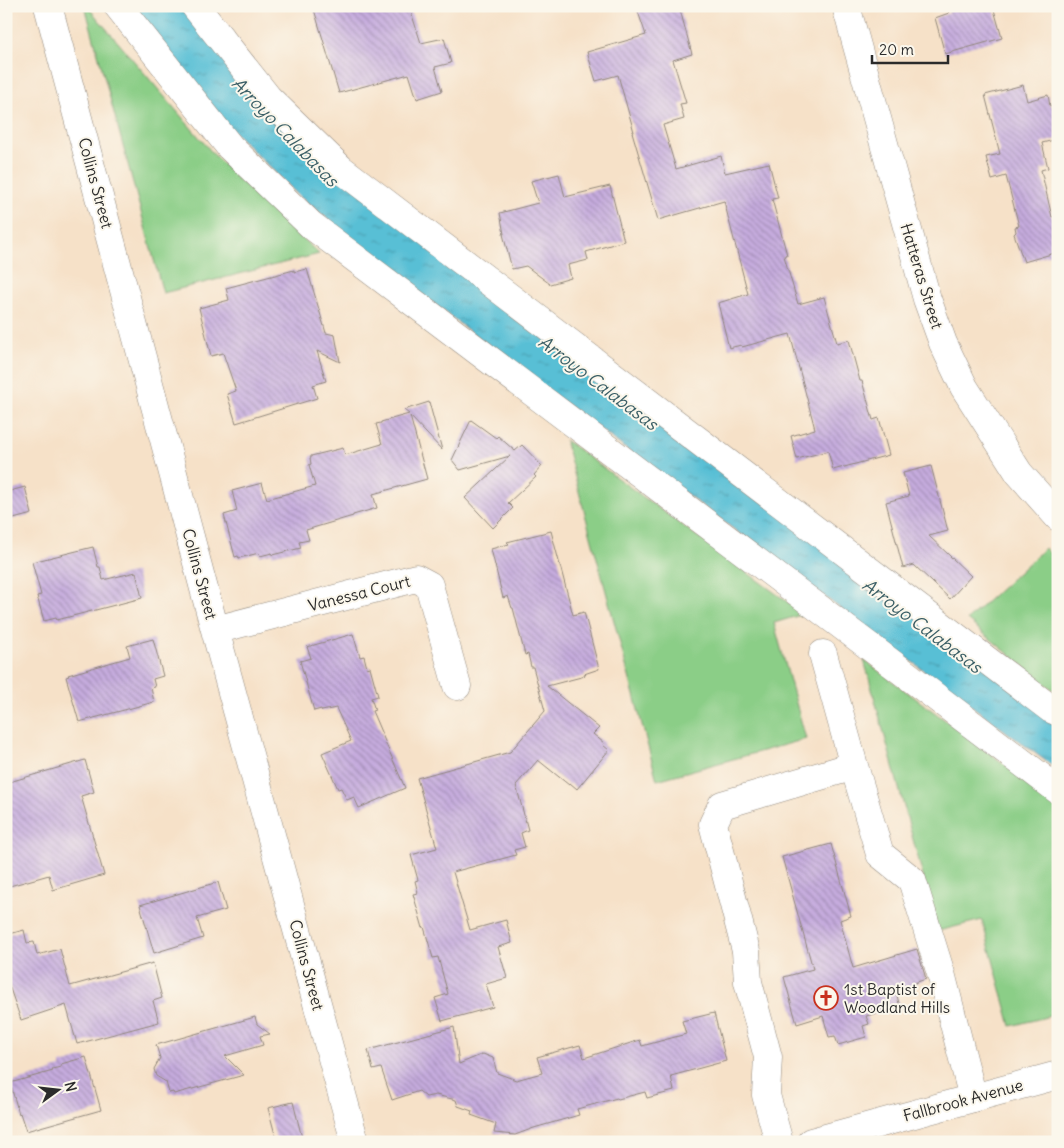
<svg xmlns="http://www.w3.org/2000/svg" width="1064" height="1148" font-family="Delius,sans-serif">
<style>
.grass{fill:#8bce87;stroke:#5b7c59}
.water{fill:url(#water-ripples);stroke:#427580}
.building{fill:url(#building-back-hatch)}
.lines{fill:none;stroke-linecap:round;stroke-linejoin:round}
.minor-casing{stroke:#90867a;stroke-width:29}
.major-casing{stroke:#90867a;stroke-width:29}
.minor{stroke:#fff;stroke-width:28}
.major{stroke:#fff;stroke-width:28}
.labels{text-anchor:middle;stroke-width:4;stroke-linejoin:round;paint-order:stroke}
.street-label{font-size:16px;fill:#2b2b2b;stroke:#fbf7ec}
.poi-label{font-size:16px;fill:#2b2b2b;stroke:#fbf7ec;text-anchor:start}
.water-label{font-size:18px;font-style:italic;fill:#3b5f66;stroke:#fbf7ec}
</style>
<defs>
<pattern id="water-ripples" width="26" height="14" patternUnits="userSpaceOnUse" patternTransform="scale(1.25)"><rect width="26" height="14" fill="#58bfd5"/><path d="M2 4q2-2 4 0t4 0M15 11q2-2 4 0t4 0" fill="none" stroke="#499bad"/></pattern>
<pattern id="building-back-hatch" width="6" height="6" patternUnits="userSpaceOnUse" patternTransform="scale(1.25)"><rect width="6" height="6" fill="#c6acde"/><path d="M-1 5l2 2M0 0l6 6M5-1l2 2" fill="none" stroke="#a18cb4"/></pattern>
</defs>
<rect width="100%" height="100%" fill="#fbf7ec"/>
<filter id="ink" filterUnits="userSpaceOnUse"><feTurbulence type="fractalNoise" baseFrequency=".02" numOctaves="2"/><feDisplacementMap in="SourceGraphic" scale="10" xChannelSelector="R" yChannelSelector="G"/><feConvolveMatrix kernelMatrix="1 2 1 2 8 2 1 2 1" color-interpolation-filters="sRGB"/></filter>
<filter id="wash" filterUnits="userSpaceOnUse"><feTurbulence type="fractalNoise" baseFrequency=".0096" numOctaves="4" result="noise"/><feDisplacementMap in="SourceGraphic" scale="20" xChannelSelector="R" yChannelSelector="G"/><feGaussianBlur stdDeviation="1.12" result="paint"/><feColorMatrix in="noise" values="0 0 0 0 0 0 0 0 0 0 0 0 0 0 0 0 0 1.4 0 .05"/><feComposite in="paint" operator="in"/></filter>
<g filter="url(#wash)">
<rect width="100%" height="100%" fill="#f6e1c8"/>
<!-- grass -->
<path class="grass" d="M 85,6 L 87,6 L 216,157 L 319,254 L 163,293 Z
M 565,440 L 804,614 L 774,623 L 806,739 L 657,780 Z
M 1045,548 L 1058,562 L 1058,694 L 967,620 Z
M 864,660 L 1058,804 L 1058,1014 L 1011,1026 L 982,920 L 938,931 Z"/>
<!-- water -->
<path class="water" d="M 134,6 L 183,6 L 259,101 L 1058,721 L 1058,770 L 650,467 L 435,305 L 299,196 L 229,127 Z"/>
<g id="blocks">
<!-- building -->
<path class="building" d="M 313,6 L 409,6 L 421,43 L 444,38 L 451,63 L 435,67 L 442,91 L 417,99 L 409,74 L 339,93 Z
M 636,6 L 679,6 L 692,54 L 673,60 L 686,103 L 680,104 L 684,119 L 663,125 L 676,169 L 721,156 L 725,173 L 769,163 L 778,198 L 772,199 L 787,255 L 784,256 L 798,304 L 824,297 L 837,343 L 849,340 L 860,381 L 862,381 L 873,420 L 879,418 L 889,455 L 833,470 L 828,451 L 797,459 L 791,436 L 815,429 L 790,334 L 742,347 L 741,345 L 729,348 L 718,303 L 748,294 L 724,201 L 658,220 L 632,132 L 634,132 L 618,75 L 596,81 L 587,52 L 646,35 Z
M 947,6 L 993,6 L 1002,38 L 945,54 L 935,18 L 949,13 Z
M 1023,85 L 1027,101 L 1048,95 L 1050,106 L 1058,104 L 1058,139 L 1042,143 L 1048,168 L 1041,170 L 1052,217 L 1058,215 L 1058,252 L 1024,262 L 1014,234 L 1016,232 L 1015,227 L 1019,226 L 1006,176 L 992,180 L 986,157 L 1000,154 L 985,95 Z
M 559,174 L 565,197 L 610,186 L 624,241 L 586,252 L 588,260 L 568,265 L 571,278 L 550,284 L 526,266 L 512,269 L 503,234 L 504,234 L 500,213 L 538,203 L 531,181 Z
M 307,269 L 326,333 L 335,335 L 340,362 L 317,351 L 326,381 L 313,385 L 317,398 L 236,423 L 227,394 L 236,391 L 223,353 L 211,356 L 199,308 L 229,300 L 226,288 L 294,270 L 294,272 Z
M 429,402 L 442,450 L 410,416 L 427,479 L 373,494 L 377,508 L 353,515 L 353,516 L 306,530 L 309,540 L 299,542 L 301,548 L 272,555 L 272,553 L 260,556 L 259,553 L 239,558 L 238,556 L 235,557 L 224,515 L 237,511 L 232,491 L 262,483 L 267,499 L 315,486 L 309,465 L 311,464 L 310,458 L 311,458 L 311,456 L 343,448 L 345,455 L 382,444 L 376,424 L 381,423 L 381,422 L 409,414 L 404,410 Z
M 471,420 L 496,438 L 498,436 L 515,451 L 522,445 L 542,466 L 534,475 L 536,477 L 508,503 L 513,508 L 493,528 L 465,498 L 510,456 L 460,470 L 452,460 Z
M 931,466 L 948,531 L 929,536 L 971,576 L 950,599 L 914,565 L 903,568 L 886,502 L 909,496 L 903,473 Z
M 25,487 L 32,514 L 6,521 L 6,492 Z
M 551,531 L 573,615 L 584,612 L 599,669 L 584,674 L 585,676 L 547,686 L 599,728 L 593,734 L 604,743 L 603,745 L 609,750 L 577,789 L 570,783 L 569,785 L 538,760 L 516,785 L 528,830 L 521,833 L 525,847 L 514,850 L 516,855 L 453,872 L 470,930 L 506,920 L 512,943 L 498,947 L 507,978 L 486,984 L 493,1007 L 442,1021 L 435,998 L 448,994 L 438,957 L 433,958 L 424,927 L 423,928 L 413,894 L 418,893 L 415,881 L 418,880 L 411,855 L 437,848 L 417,778 L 510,752 L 545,711 L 533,667 L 531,667 L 528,654 L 525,655 L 513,608 L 512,608 L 508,596 L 503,598 L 491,549 L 509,544 L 507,542 Z
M 93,547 L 98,567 L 100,567 L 103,580 L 136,572 L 142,598 L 57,620 L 56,618 L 44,621 L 37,596 L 41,595 L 32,562 Z
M 353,634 L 360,657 L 364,656 L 367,668 L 370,667 L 378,696 L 371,698 L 375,710 L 372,711 L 405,788 L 359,808 L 354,797 L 347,800 L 341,788 L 338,789 L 322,753 L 351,741 L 336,708 L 322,711 L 321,709 L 314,711 L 300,661 L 311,658 L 307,647 Z
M 153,639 L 163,676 L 153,679 L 155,687 L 151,688 L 154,702 L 79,722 L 66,677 L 69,676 L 68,675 L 130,657 L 127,646 Z
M 85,760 L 94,792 L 81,796 L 104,875 L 53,890 L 49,875 L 6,887 L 6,783 Z
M 831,844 L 851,916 L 840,920 L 853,968 L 917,949 L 926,979 L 914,983 L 915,987 L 896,992 L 900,1007 L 866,1016 L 869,1024 L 863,1026 L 866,1037 L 838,1045 L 835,1036 L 829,1037 L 823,1016 L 797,1024 L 784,977 L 813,969 L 782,857 Z
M 218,882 L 226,910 L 197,918 L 203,938 L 154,953 L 140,905 Z
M 24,930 L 27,943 L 34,942 L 37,955 L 60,949 L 70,986 L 153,963 L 162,998 L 153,1001 L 159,1022 L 77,1044 L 66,1005 L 21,1020 L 6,977 L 6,935 Z
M 714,1013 L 726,1061 L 671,1076 L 674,1091 L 647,1098 L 645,1092 L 618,1099 L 617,1098 L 577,1109 L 579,1115 L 534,1128 L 515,1135 L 494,1133 L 496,1124 L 471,1115 L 472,1111 L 458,1106 L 456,1100 L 436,1095 L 426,1097 L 419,1091 L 392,1100 L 381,1068 L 373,1070 L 368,1050 L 454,1027 L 459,1064 L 483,1054 L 493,1058 L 497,1073 L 516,1080 L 542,1073 L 537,1057 L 580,1045 L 584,1058 L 640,1040 L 642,1046 L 686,1034 L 682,1021 Z
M 255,1017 L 257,1024 L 270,1034 L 260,1036 L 263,1045 L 225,1056 L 244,1075 L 174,1094 L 173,1092 L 169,1093 L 166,1082 L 156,1076 L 154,1069 L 160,1058 L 156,1045 Z
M 86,1057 L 101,1110 L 26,1131 L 20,1113 L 19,1114 L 10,1083 L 53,1071 L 52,1069 L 61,1067 L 61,1064 Z
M 293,1102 L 303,1142 L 277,1142 L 268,1108 Z"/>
</g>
</g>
<g filter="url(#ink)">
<use href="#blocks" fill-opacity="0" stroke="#90867a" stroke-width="1"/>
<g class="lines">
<!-- minor casing -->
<g class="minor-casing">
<path id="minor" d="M 48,6 L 215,630 L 355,1142
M 118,6 L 230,147 L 311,225 L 886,659 L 1058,790
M 195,6 L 268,98 L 341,169 L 1051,709 L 1058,712
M 846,6 L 927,299 L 943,343 L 964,387 L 1019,473 L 1058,517
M 215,630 L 416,578 L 429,585 L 457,686
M 823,654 L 854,766
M 779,1142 L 766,1095 L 768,1057 L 748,982 L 746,951 L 713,824 L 722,805 L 854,766 L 880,854 L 912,880 L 942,977 L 973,1098"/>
</g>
<!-- major casing -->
<g class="major-casing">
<path id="major" d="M 811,1142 L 1058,1075"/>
</g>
<!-- minor -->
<use href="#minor" class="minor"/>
<!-- major -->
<use href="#major" class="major"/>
</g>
</g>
<!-- icons -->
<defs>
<g id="church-ring" transform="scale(1.25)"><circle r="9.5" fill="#fbf7ec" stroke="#c8321e" stroke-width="1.5"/><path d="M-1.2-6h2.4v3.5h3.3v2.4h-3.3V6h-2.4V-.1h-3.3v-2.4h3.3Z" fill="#c8321e"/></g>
</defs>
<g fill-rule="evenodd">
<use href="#church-ring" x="826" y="998"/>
</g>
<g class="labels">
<!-- street labels -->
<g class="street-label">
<text transform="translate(96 183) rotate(75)" y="6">Collins Street</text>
<text transform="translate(922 276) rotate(73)" y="6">Hatteras Street</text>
<text transform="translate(200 574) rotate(75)" y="6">Collins Street</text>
<text transform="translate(359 593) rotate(-14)" y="6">Vanessa Court</text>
<text transform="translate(307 965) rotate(75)" y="6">Collins Street</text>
<text transform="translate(963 1100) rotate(-15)" y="6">Fallbrook Avenue</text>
</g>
<!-- poi labels -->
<g class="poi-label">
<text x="844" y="995">1st Baptist of<tspan x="844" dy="18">Woodland Hills</tspan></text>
</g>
<!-- water labels -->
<g class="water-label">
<text transform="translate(285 132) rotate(46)" y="6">Arroyo Calabasas</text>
<text transform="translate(598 383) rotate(37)" y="6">Arroyo Calabasas</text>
<text transform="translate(922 626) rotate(37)" y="6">Arroyo Calabasas</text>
</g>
</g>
<!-- margin -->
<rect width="1064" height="1148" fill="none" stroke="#fbf7ec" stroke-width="25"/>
<!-- north arrow -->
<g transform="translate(58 1090) rotate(75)" stroke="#fbf7ec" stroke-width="4" paint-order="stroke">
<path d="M0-4L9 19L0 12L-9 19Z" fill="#2b2b2b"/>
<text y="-8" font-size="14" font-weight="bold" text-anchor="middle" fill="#2b2b2b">N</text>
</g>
<!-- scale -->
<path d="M872 55v8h76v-8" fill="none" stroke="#2b2b2b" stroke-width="2.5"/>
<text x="879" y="55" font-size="15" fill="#2b2b2b" stroke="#fbf7ec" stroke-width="4" paint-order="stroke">20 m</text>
</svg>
